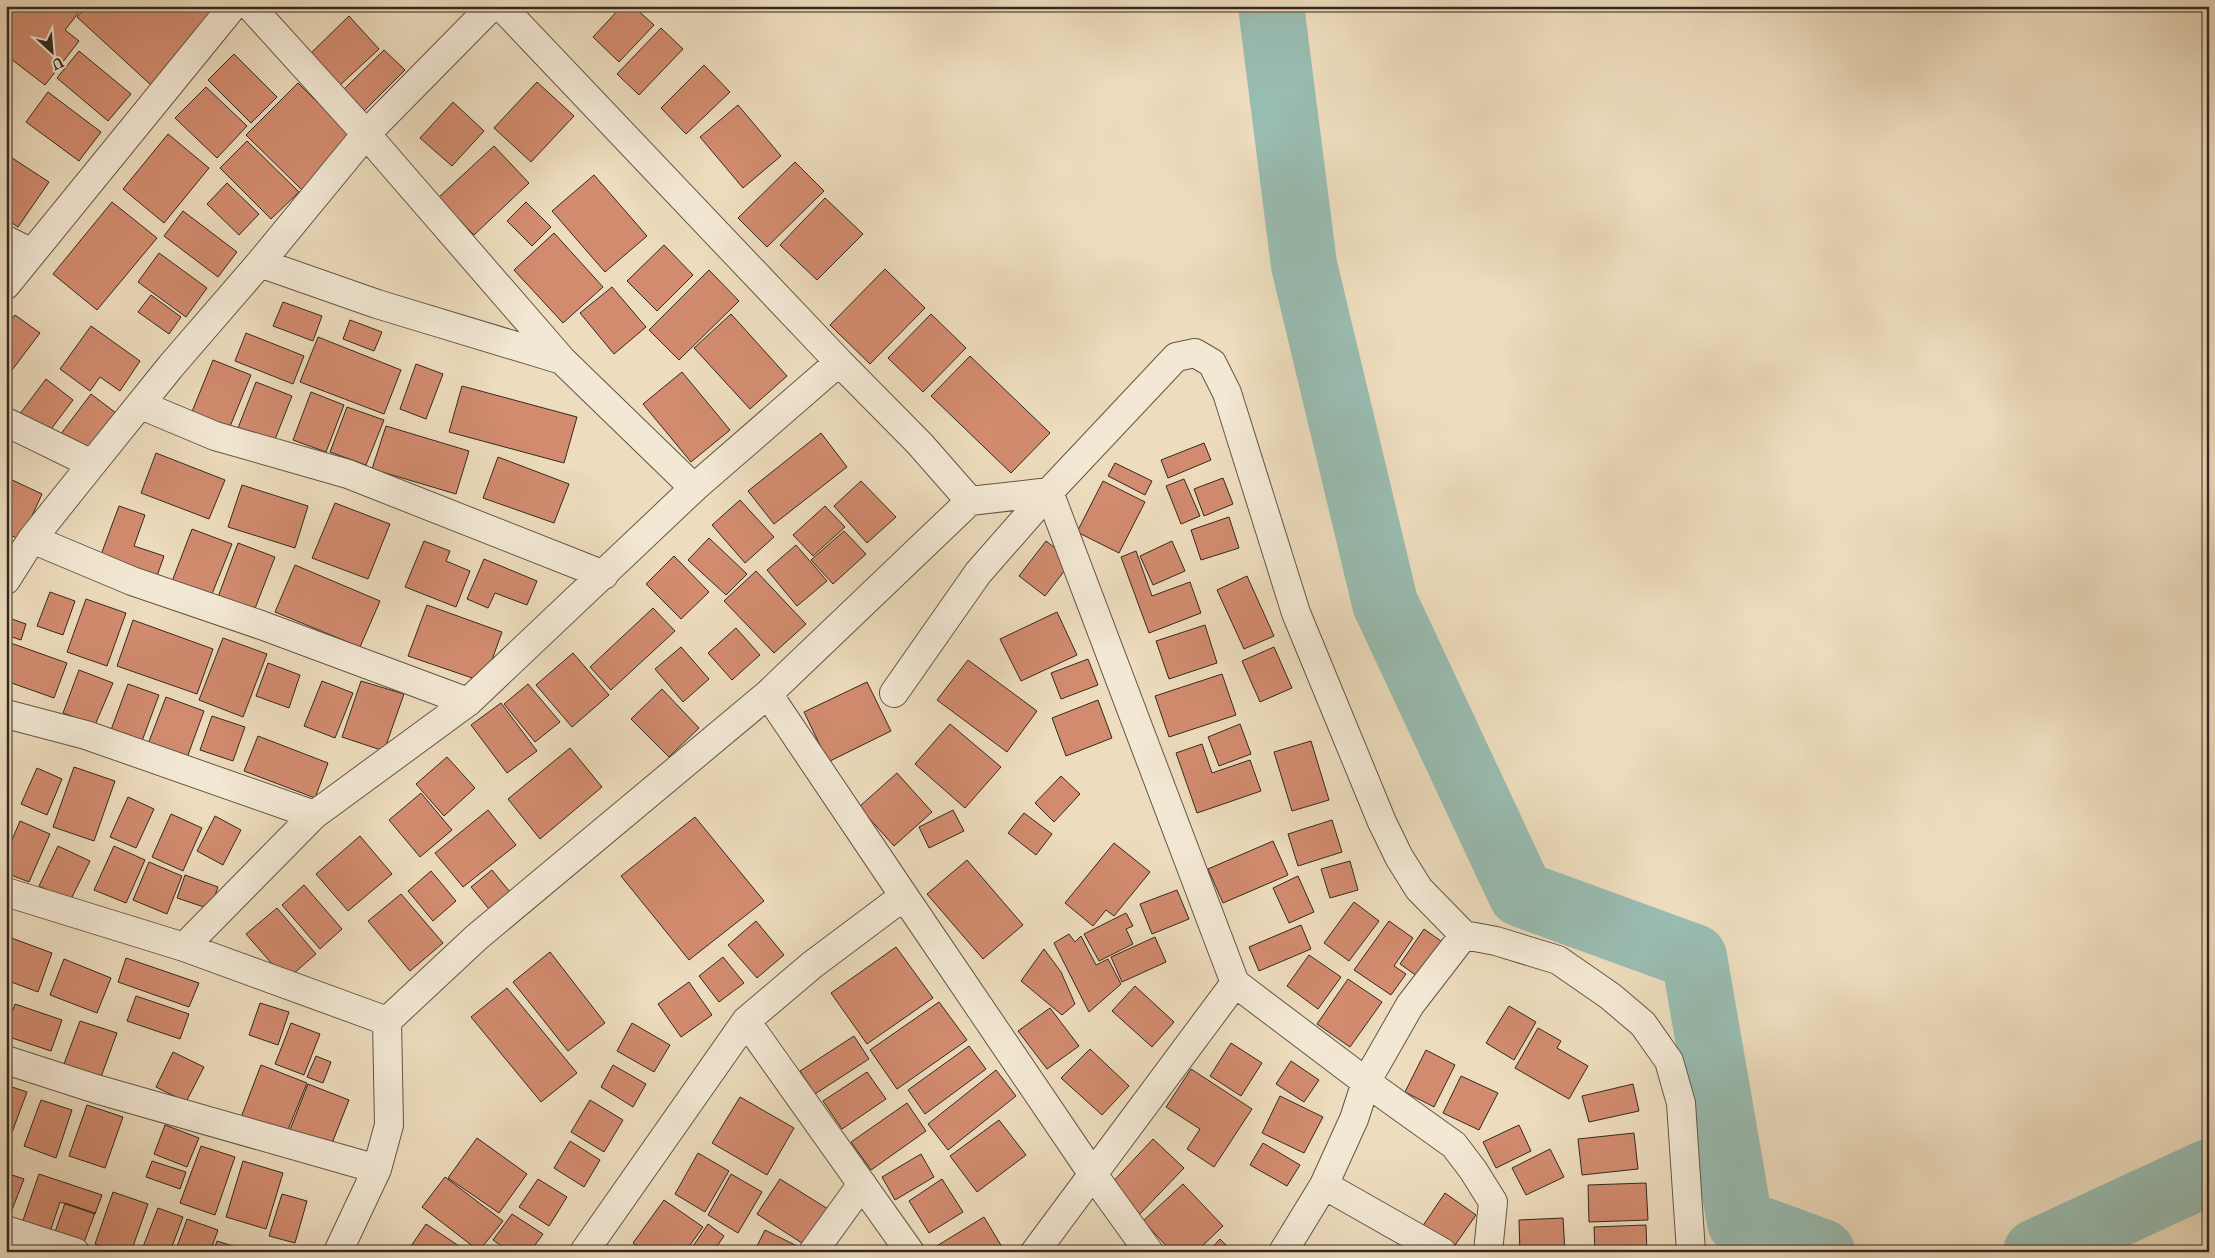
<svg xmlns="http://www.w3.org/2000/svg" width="2215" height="1258" font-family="'IM FELL Great Primer',serif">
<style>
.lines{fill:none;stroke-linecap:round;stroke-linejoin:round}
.river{stroke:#99bcb1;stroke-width:66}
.building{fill:#d28b6f;stroke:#34291f}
.minor-casing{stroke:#625646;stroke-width:30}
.minor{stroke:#f3e8d4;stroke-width:28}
</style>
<rect width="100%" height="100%" fill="#eddcbd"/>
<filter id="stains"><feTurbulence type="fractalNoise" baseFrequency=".004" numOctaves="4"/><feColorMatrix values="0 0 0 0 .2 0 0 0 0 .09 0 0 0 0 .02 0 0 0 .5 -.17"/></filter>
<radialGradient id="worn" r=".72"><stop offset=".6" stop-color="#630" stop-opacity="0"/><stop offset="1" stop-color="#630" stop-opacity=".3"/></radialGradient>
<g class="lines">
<!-- river -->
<path class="river" d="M 1271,6 L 1304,265 L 1385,603 L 1521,894 L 1694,957 L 1740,1222 L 1822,1252
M 2036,1252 L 2209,1172"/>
</g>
<!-- building -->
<path class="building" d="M 10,6 L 71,6 L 79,12 L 65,30 L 79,41 L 45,85 L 11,59 L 6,64 L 6,11 Z
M 87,6 L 227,6 L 152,86 L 77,17 Z
M 622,6 L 633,6 L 654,25 L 619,62 L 593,37 Z
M 349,16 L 379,49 L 339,86 L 309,55 Z
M 661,28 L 683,49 L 639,95 L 617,74 Z
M 384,50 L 405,70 L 361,114 L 340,93 Z
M 79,51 L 131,94 L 108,121 L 57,78 Z
M 234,54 L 277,97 L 251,123 L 208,80 Z
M 704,65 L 730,92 L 686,134 L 661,108 Z
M 537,82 L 574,116 L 531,162 L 494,128 Z
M 298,83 L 355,139 L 304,192 L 246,135 Z
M 206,87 L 247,126 L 217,158 L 175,118 Z
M 48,92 L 101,132 L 79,161 L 26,122 Z
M 453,102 L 484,131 L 452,166 L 420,138 Z
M 738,105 L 781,156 L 743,188 L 700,137 Z
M 168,134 L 209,168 L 164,223 L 123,189 Z
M 247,141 L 299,192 L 271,219 L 220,168 Z
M 494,146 L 529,183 L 474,235 L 438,198 Z
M 6,154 L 49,182 L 18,227 L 6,219 Z
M 795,162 L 824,191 L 767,247 L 738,218 Z
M 594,175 L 647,236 L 605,272 L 552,211 Z
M 227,183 L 259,214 L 239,235 L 207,204 Z
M 825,198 L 863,234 L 817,280 L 780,245 Z
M 112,202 L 157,238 L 97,310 L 53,274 Z
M 526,202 L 551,227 L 532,246 L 507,221 Z
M 183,211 L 237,252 L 218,277 L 164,236 Z
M 554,233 L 603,287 L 563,323 L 514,270 Z
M 664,245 L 693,275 L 657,311 L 627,281 Z
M 159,253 L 207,288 L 186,317 L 138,282 Z
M 885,269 L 925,308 L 870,364 L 830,325 Z
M 709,270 L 739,301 L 679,360 L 649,330 Z
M 612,287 L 646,327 L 614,354 L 580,313 Z
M 151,295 L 181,317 L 169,334 L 138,312 Z
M 283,302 L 322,316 L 313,341 L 273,326 Z
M 731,314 L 787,376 L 750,409 L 694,348 Z
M 931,314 L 966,348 L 923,392 L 888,358 Z
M 15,315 L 40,333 L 6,378 L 6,326 Z
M 350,320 L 382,332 L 374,351 L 343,339 Z
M 91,326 L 140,361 L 120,391 L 100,377 L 90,391 L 60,369 Z
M 246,333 L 304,356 L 293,384 L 235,361 Z
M 318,337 L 401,370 L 384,414 L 300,382 Z
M 970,356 L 1050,433 L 1011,473 L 931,396 Z
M 213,360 L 251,375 L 229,429 L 191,414 Z
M 416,364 L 443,374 L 426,419 L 400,409 Z
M 682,372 L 730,430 L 691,462 L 643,404 Z
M 46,379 L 73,400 L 46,436 L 19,415 Z
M 256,382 L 292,396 L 274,442 L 238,428 Z
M 462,386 L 577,417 L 564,463 L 449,432 Z
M 311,392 L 344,405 L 326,452 L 293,440 Z
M 91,394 L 120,416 L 89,457 L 60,435 Z
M 347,407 L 384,420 L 366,465 L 330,452 Z
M 386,426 L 469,451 L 456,494 L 372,469 Z
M 821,433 L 847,467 L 774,524 L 748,491 Z
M 1204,443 L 1211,460 L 1168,478 L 1161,460 Z
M 156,453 L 225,480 L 209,519 L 141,493 Z
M 498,457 L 569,484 L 554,523 L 483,498 Z
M 1115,463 L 1152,481 L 1145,495 L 1108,476 Z
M 8,478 L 42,494 L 21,540 L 6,533 L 6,482 Z
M 1223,478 L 1233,504 L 1204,516 L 1194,489 Z
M 1184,479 L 1200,516 L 1181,524 L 1166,486 Z
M 861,481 L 896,517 L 867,543 L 834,506 Z
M 1103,481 L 1145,502 L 1119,553 L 1077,532 Z
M 242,485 L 308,506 L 295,548 L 228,527 Z
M 740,500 L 774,537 L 745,563 L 712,525 Z
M 335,503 L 390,524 L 368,579 L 312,558 Z
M 119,506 L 145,515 L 134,546 L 164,556 L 156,579 L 99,560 Z
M 825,506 L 845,527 L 813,556 L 793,535 Z
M 1229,517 L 1239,548 L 1201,560 L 1191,530 Z
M 192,529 L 232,544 L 210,599 L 171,584 Z
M 844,531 L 866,554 L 833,584 L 811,560 Z
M 709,538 L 747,574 L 726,595 L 688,560 Z
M 424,541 L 450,551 L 446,561 L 470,571 L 456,607 L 405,587 Z
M 1046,541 L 1072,561 L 1045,596 L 1019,576 Z
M 1172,541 L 1185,571 L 1153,585 L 1140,556 Z
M 238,543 L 275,557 L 254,611 L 218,597 Z
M 796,545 L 827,581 L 797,606 L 767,570 Z
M 1136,551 L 1152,596 L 1190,582 L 1201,613 L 1149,633 L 1121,557 Z
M 674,556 L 709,592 L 681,619 L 646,584 Z
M 484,559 L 537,581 L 527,605 L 495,593 L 488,608 L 467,599 Z
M 295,565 L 380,601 L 360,647 L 275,612 Z
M 756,571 L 806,624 L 774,653 L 724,601 Z
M 1247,576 L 1274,636 L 1244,649 L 1217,590 Z
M 50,592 L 75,601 L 63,635 L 37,626 Z
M 86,599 L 126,613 L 107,666 L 67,652 Z
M 427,605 L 502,632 L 484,682 L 408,656 Z
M 653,608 L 675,631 L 611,690 L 590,667 Z
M 1057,612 L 1077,655 L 1021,681 L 1000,639 Z
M 12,619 L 26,624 L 21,640 L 6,635 Z
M 133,620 L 213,649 L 197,694 L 117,666 Z
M 1205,625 L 1217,663 L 1169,679 L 1156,641 Z
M 736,628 L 760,655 L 732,680 L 708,653 Z
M 223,638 L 267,654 L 243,717 L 199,700 Z
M 8,642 L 67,663 L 54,698 L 6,681 L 6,647 Z
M 681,647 L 709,679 L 683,702 L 655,669 Z
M 1274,647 L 1292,688 L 1260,702 L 1242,661 Z
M 573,653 L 609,695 L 572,727 L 536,685 Z
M 1088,659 L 1098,685 L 1061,699 L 1051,673 Z
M 968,660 L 1037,711 L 1007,752 L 937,700 Z
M 268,663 L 300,675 L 289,708 L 256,696 Z
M 79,670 L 113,683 L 95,725 L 63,713 Z
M 1222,674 L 1236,715 L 1169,737 L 1155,696 Z
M 322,681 L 353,693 L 335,738 L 304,726 Z
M 361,681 L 404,694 L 384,751 L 342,737 Z
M 867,682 L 891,731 L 828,762 L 804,712 Z
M 128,684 L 159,695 L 142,741 L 111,730 Z
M 528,684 L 560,722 L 535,742 L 504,704 Z
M 662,689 L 699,728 L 669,757 L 631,719 Z
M 166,697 L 204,711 L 184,766 L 145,752 Z
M 1098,700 L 1112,738 L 1066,756 L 1052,718 Z
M 501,703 L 537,751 L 507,773 L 471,725 Z
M 212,716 L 245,727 L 233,761 L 200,750 Z
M 950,724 L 1001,767 L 965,808 L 915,764 Z
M 1240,724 L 1251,754 L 1219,766 L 1208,737 Z
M 258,736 L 328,763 L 315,798 L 244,771 Z
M 1311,741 L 1329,800 L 1292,811 L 1274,752 Z
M 1202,744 L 1212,773 L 1250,760 L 1261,791 L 1197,813 L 1176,753 Z
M 570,748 L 602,787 L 540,839 L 508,799 Z
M 447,757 L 475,788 L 444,816 L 416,784 Z
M 74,767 L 115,781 L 94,841 L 53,827 Z
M 37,768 L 62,779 L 47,815 L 21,804 Z
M 897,773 L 932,812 L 894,846 L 859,807 Z
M 1061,776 L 1080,794 L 1054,822 L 1035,803 Z
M 421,793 L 452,830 L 420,857 L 389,820 Z
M 128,797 L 154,809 L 136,848 L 110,837 Z
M 488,810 L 516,845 L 463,887 L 435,853 Z
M 953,810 L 964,831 L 929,848 L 919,827 Z
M 1024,813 L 1052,834 L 1036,855 L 1008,833 Z
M 171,814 L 202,828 L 183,871 L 152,857 Z
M 215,816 L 241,830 L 223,865 L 197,851 Z
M 695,817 L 764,901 L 689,960 L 621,876 Z
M 1332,820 L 1342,852 L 1298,866 L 1288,834 Z
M 20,821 L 50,834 L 29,882 L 6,873 L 6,854 Z
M 360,836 L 392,874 L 348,911 L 316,874 Z
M 1273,841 L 1288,875 L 1223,903 L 1208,869 Z
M 1114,843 L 1150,872 L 1114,916 L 1106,910 L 1093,926 L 1065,903 Z
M 58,846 L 90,861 L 70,901 L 39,886 Z
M 114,846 L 145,860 L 126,903 L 94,890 Z
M 967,860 L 1023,925 L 983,959 L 927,894 Z
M 1350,861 L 1358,890 L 1330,898 L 1321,869 Z
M 149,862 L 182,876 L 167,914 L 133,900 Z
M 492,870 L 514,897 L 493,914 L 471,887 Z
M 431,871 L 456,901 L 433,921 L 408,891 Z
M 185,875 L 218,887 L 210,909 L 177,898 Z
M 1298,876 L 1314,912 L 1289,923 L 1273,888 Z
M 304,885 L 342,929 L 320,949 L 282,905 Z
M 1177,890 L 1189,919 L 1152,934 L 1140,904 Z
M 401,894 L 443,943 L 410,971 L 368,921 Z
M 1354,902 L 1379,921 L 1349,961 L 1324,943 Z
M 277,908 L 316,954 L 286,980 L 246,934 Z
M 1126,913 L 1133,926 L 1126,929 L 1133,944 L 1099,961 L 1084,934 Z
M 756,921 L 784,955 L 757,978 L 728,945 Z
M 1389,921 L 1413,938 L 1394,966 L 1406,974 L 1391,995 L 1354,970 Z
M 1301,925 L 1311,949 L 1259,971 L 1249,947 Z
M 1424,929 L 1448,946 L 1424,981 L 1400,964 Z
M 1069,934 L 1075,942 L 1081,936 L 1096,965 L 1108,959 L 1121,984 L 1089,1012 L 1054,943 Z
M 6,936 L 52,953 L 38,992 L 6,980 Z
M 1155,937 L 1166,962 L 1122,982 L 1111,957 Z
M 896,947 L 933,998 L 867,1044 L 831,993 Z
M 1044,949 L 1061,972 L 1075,1004 L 1062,1015 L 1021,981 Z
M 550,952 L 605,1023 L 568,1051 L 513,982 Z
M 1309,955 L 1341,977 L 1318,1009 L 1287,986 Z
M 723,957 L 744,983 L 719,1002 L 699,976 Z
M 126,958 L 199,983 L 189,1007 L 118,982 Z
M 64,959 L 111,978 L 97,1013 L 50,995 Z
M 1348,979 L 1382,1002 L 1350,1047 L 1317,1024 Z
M 689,982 L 712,1015 L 681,1037 L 658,1004 Z
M 1135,986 L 1174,1022 L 1152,1047 L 1112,1011 Z
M 507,988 L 577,1073 L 541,1102 L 471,1017 Z
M 136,996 L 189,1014 L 180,1039 L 127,1021 Z
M 939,1002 L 967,1040 L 897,1089 L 870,1050 Z
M 260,1003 L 289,1012 L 278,1045 L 249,1035 Z
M 15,1004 L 62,1020 L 51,1051 L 6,1036 L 6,1029 Z
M 1509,1006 L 1536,1022 L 1514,1060 L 1486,1043 Z
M 1050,1008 L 1079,1046 L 1047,1069 L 1018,1031 Z
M 80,1021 L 117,1033 L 101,1077 L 64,1064 Z
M 291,1023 L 320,1034 L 304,1075 L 275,1064 Z
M 632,1023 L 670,1045 L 654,1072 L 617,1051 Z
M 1538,1028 L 1561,1041 L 1557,1048 L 1588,1066 L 1569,1099 L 1515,1068 Z
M 854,1036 L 869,1059 L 815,1094 L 800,1071 Z
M 1231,1043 L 1262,1063 L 1241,1096 L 1210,1076 Z
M 969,1046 L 986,1069 L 925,1114 L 908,1090 Z
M 1090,1049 L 1129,1086 L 1102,1115 L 1061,1078 Z
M 1426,1050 L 1455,1065 L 1434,1107 L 1405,1092 Z
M 173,1052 L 204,1067 L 186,1102 L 156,1087 Z
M 316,1056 L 331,1062 L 323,1083 L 307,1077 Z
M 1291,1061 L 1319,1080 L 1304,1102 L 1276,1084 Z
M 261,1065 L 307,1083 L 285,1137 L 240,1120 Z
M 613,1065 L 646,1084 L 633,1107 L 601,1087 Z
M 1191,1069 L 1252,1109 L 1214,1167 L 1187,1149 L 1200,1129 L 1166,1107 Z
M 996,1070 L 1016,1096 L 948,1150 L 928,1124 Z
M 867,1072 L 886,1099 L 842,1129 L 823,1101 Z
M 1461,1076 L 1498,1093 L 1479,1130 L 1443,1113 Z
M 308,1084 L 349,1100 L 329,1151 L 288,1135 Z
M 1633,1084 L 1639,1111 L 1589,1122 L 1582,1096 Z
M 6,1085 L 27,1092 L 8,1143 L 6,1142 Z
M 1280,1096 L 1323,1117 L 1304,1153 L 1262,1133 Z
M 740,1097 L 794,1128 L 767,1175 L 712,1143 Z
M 41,1100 L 72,1110 L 56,1158 L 24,1146 Z
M 590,1100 L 623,1120 L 604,1152 L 571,1132 Z
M 907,1103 L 926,1131 L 871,1170 L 851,1142 Z
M 87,1105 L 123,1117 L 105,1168 L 69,1156 Z
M 999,1120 L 1026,1155 L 977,1192 L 950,1156 Z
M 165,1125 L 199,1138 L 187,1167 L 154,1154 Z
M 1519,1125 L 1531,1151 L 1496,1168 L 1483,1142 Z
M 1634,1133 L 1638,1169 L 1582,1175 L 1578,1139 Z
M 477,1138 L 527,1174 L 499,1213 L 448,1178 Z
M 1153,1139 L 1184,1168 L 1137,1217 L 1107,1188 Z
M 570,1141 L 600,1160 L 584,1187 L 554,1168 Z
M 1263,1143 L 1300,1165 L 1287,1186 L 1250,1165 Z
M 201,1146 L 235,1157 L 215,1215 L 180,1203 Z
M 1550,1149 L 1564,1177 L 1526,1195 L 1512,1168 Z
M 698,1153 L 729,1171 L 705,1212 L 675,1194 Z
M 921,1154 L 934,1177 L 895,1200 L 882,1177 Z
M 152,1161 L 186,1172 L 180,1189 L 146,1177 Z
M 243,1161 L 283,1173 L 266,1229 L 226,1217 Z
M 6,1173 L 24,1179 L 8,1220 L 6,1220 Z
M 39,1174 L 102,1195 L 95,1214 L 60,1202 L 48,1238 L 20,1229 Z
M 731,1174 L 762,1192 L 738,1233 L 708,1215 Z
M 445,1177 L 503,1221 L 479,1251 L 422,1207 Z
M 538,1179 L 567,1197 L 549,1226 L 519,1207 Z
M 780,1179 L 828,1209 L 805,1245 L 757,1214 Z
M 942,1179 L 963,1212 L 929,1233 L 909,1201 Z
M 1646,1183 L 1648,1220 L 1589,1222 L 1588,1185 Z
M 1183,1184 L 1223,1226 L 1196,1252 L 1172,1252 L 1143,1221 Z
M 113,1192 L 148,1204 L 131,1252 L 119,1252 L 95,1244 Z
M 1445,1193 L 1476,1215 L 1451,1251 L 1420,1230 Z
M 282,1194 L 307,1201 L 295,1243 L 269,1236 Z
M 664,1200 L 703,1227 L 685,1252 L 646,1252 L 633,1243 Z
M 65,1203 L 95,1213 L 83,1245 L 54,1235 Z
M 158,1208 L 183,1217 L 170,1252 L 141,1252 Z
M 512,1214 L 543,1234 L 530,1252 L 510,1252 L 493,1240 Z
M 984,1217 L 1005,1252 L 927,1252 Z
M 1563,1218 L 1565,1252 L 1520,1252 L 1519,1220 Z
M 187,1219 L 218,1230 L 210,1252 L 175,1252 Z
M 426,1224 L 468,1252 L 407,1252 Z
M 708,1224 L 724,1236 L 713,1252 L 689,1252 Z
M 1646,1225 L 1647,1252 L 1595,1252 L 1594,1227 Z
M 765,1230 L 797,1246 L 794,1252 L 754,1252 Z
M 1220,1239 L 1233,1252 L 1208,1252 Z
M 217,1241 L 233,1246 L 231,1252 L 213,1252 Z"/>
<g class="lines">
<!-- minor casing -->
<g class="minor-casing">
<path id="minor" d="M 250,6 L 366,134 L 562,360 L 694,488
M 6,240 L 32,253
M 260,263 L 377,304 L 562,360
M 6,285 L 233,6
M 141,405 L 215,436 L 348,474 L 604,575
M 6,422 L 92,464
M 970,501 L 1049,492 L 1235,983 L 1366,1082 L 1454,1145 L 1473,1170 L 1493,1202 L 1488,1252
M 32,539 L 132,581 L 261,625 L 468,702
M 6,580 L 32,539 L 92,464 L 171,366 L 260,263 L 366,134 L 492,6
M 894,693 L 978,573 L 1049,492 L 1176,357 L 1195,353 L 1212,363 L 1227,393 L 1296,613 L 1382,822 L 1399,857 L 1419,889 L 1464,935
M 768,694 L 904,896
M 6,714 L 86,735 L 314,815
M 6,892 L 184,947 L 387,1021
M 184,947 L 314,815 L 468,702 L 694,488 L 839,362 L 501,6
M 746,1021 L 910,1252
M 6,1060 L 96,1089 L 377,1169
M 1324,1185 L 1442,1252
M 6,1230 L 75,1252
M 338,1252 L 377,1169 L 389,1125 L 387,1021 L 477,937 L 768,694 L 970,501 L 920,444 L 839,362
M 584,1252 L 746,1021 L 812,965 L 904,896 L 1092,1173 L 1149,1252
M 813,1252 L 862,1184
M 1035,1252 L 1235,983
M 1283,1252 L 1324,1185 L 1354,1119 L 1366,1082 L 1410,1005 L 1464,935 L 1496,941 L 1558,960 L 1610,996 L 1643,1024 L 1669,1061 L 1681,1103 L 1691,1252"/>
</g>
<!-- minor -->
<use href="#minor" class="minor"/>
</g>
<!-- margin -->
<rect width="2215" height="1258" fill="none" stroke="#eddcbd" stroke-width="25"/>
<rect x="8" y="8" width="2200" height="1243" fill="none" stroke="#34291f" stroke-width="2.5"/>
<rect x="12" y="12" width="2190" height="1233" fill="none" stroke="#34291f"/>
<!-- north arrow -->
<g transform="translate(52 52) rotate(154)" stroke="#f3e8d4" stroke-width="4" paint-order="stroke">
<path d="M0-4L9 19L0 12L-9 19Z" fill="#34291f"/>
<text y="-8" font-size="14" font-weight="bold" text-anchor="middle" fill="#34291f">U</text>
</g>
<rect width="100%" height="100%" filter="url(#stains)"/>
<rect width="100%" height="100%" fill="url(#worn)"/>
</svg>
